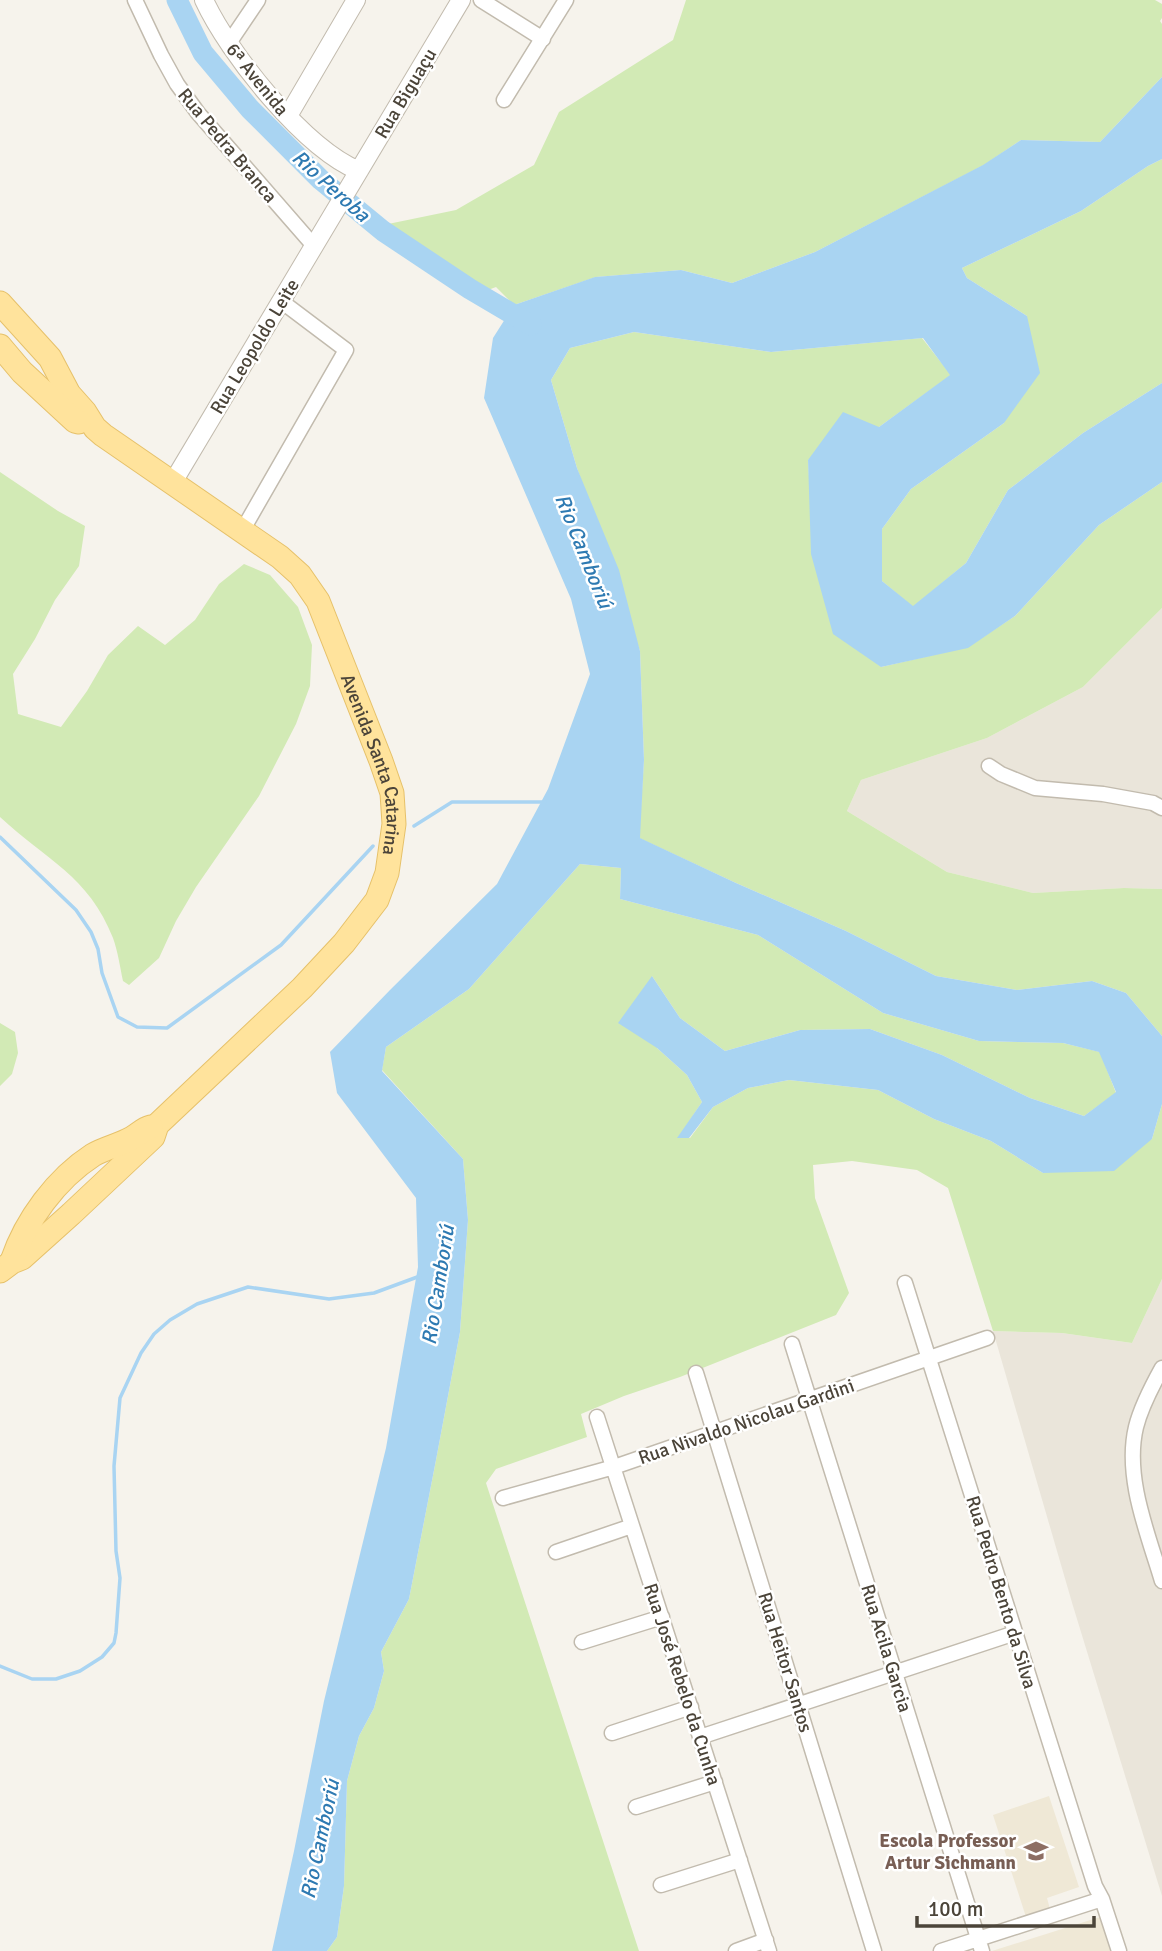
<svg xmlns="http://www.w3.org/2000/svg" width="1162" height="1951" font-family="Signika,sans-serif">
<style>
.residential{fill:#eae5da}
.education{fill:#efe8d6}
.green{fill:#d2eab5}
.water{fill:#a9d4f2}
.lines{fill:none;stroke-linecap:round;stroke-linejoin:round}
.stream{stroke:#a9d4f2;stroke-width:3.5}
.river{stroke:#a9d4f2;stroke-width:21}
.minor-casing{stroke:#c2bbae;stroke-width:17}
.tertiary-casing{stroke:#c2bbae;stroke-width:20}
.primary-casing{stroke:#e6c16a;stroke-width:25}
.minor{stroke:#fff;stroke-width:14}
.tertiary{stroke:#fff;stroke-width:18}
.primary{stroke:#ffe39c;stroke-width:23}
.labels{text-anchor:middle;stroke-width:5;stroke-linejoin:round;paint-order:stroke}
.street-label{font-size:19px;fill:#4b4439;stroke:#fff}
.education-label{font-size:19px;font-weight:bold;fill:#785e54;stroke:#fff;text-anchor:end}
.water-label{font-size:21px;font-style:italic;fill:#2e7ab2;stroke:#fff}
</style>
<rect width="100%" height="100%" fill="#f6f3ec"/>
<!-- residential -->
<path class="residential" d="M 1162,608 L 1162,889 L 1124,888 L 1033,893 L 947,872 L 847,811 L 861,780 L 987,738 L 1083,687 Z
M 1162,1279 L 1162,1896 L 1073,1606 L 993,1331 L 1062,1333 L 1132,1343 Z"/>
<!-- education -->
<path class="education" d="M 1049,1796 L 1079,1887 L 1047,1898 L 1050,1909 L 1026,1917 L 993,1815 Z
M 1100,1917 L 1111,1951 L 992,1951 Z"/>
<!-- green -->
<path class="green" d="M 686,0 L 1155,0 L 1162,4 L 1162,18 L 1160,21 L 1162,24 L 1162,77 L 1100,142 L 1021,140 L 984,165 L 815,252 L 732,283 L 681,270 L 596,277 L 514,305 L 496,287 L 480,293 L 388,224 L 456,210 L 534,165 L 559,112 L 673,40 Z
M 1162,159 L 1162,383 L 1083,433 L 1008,490 L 966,563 L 913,607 L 882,581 L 882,529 L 911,489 L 1004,423 L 1027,316 L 967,278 L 962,268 L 1081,211 L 1148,166 Z
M 634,332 L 771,352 L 922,338 L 951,375 L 879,427 L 808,460 L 810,493 L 881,667 L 968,647 L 1015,616 L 1099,525 L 1162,482 L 1162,608 L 1083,687 L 987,738 L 861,780 L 847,811 L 947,872 L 1033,893 L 1124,888 L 1162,889 L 1162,1036 L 1126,993 L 1092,981 L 1017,990 L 936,976 L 846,931 L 736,883 L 639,838 L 644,760 L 640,651 L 577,468 L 551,380 L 570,348 Z
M 0,472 L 58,511 L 85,526 L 79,566 L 55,600 L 35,639 L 13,674 L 18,714 L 61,727 L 87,691 L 108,655 L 138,626 L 165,645 L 195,620 L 219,584 L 244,564 L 270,575 L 298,607 L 312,645 L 310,686 L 296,724 L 259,796 L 196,887 L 176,921 L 159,958 L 129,985 L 123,981 C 120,967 118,952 113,938 C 89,876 45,859 0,817 Z
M 580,864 L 621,868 L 620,899 L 758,935 L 883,1013 L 979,1041 L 1063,1043 L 1100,1052 L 1116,1093 L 1084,1116 L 1030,1098 L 942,1055 L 870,1029 L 800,1030 L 725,1051 L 680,1018 L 652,976 L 657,1048 L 687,1075 L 702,1102 L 678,1138 L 690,1138 L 713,1107 L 748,1088 L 789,1080 L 878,1090 L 934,1119 L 991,1141 L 1043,1173 L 1152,1139 L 1162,1104 L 1162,1279 L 1132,1343 L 1062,1333 L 993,1331 L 948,1188 L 917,1170 L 852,1161 L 813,1165 L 815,1198 L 849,1293 L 836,1315 L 680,1377 L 624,1396 L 581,1414 L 587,1437 L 496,1469 L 486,1483 L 639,1951 L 327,1951 L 337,1937 L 344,1886 L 347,1781 L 359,1736 L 374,1708 L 384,1671 L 381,1652 L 409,1599 L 436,1460 L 460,1332 L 468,1220 L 463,1159 L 382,1070 L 386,1047 L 469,989 Z
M 0,1023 L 15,1032 L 18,1053 L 12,1074 L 0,1086 Z"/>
<!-- water -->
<path class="water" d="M 1162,77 L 1162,159 L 1148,166 L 1081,211 L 962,268 L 967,278 L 1027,316 L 1040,373 L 1004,423 L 911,489 L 882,529 L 882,581 L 913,606 L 966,563 L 1008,490 L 1083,433 L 1162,383 L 1162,482 L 1099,525 L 1015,616 L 968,648 L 881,667 L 833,634 L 811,554 L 808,460 L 843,412 L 879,427 L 950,375 L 923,338 L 771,352 L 634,332 L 570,348 L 551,380 L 577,468 L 619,570 L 640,651 L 644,760 L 640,838 L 736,883 L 846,931 L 936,976 L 1017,990 L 1092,981 L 1126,993 L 1162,1036 L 1162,1104 L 1152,1139 L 1114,1171 L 1043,1173 L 991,1141 L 934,1119 L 878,1090 L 789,1080 L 748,1088 L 713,1107 L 689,1138 L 677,1138 L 702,1102 L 687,1075 L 657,1048 L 618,1023 L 652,976 L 680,1018 L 725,1051 L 800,1030 L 870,1029 L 942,1055 L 1030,1098 L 1084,1116 L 1116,1092 L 1099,1052 L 1063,1043 L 979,1041 L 883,1013 L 758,935 L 620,899 L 621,868 L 580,864 L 469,989 L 386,1047 L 382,1071 L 463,1159 L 468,1220 L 460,1332 L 436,1460 L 409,1599 L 381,1652 L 384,1671 L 374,1708 L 359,1736 L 347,1781 L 344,1886 L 337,1937 L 327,1951 L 272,1951 L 294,1851 L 324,1701 L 386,1448 L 418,1267 L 416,1198 L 337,1093 L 330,1052 L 390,990 L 497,884 L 548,789 L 590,674 L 571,599 L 484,398 L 493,338 L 514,305 L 595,277 L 681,270 L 732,283 L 815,252 L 983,165 L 1021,140 L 1100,142 Z"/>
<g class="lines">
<!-- stream -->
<path class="stream" d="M 414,826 L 452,802 L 545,802
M 0,837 L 76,910 L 91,932 L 98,949 L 102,973 L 118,1017 L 137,1027 L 167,1028 L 281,945 L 373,846
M 0,1666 L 32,1679 L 56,1679 L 80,1671 L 102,1657 L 114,1643 L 116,1633 L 120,1578 L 116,1551 L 114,1466 L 120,1398 L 141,1353 L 154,1334 L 170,1320 L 197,1304 L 248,1287 L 329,1299 L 374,1293 L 420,1276"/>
<!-- river -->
<path class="river" d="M 177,0 L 203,53 L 250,109 L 321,180 L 383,231 L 470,289 L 531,325"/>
<!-- minor casing -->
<g class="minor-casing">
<path id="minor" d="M 135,0 L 161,55 L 177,84 L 198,113 L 314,246
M 481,0 L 543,39
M 229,43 L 258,0
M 504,100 L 566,0
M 242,531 L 346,350 L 281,301
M 989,766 L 1001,774 L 1035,788 L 1103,794 L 1153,803 L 1162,808
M 905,1283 L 1095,1886 L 1102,1899 L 1119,1951
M 792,1344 L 982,1951
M 1162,1368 C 1152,1386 1141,1407 1136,1427 C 1124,1477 1148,1534 1162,1581
M 696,1373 L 874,1951
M 597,1417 L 769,1951
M 503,1498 L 614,1467 L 987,1338
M 556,1552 L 632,1526
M 582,1642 L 662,1617
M 612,1733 L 691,1707
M 700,1737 L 1015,1633
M 636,1807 L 715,1782
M 661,1885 L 740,1860
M 736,1951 L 766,1940
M 941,1951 L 1102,1899"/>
</g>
<!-- tertiary casing -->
<g class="tertiary-casing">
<path id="tertiary" d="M 204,0 C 229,54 304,148 359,171
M 288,116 L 356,0
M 173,482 L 461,0"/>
</g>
<!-- primary casing -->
<g class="primary-casing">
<g id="primary">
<path id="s1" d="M 0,303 L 50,358 L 69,394 L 85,412 L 95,428 L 103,435 L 280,557 L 300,575 L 318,601 L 381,761 L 392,793 L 394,824 L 387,873 L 377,900 L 344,943 L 302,988 L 157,1125 L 153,1137 L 71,1214 L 22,1258 L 12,1262 L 0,1271"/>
<path d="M 0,346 L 22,372 L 75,421 L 79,422"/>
<path d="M 12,1261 C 26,1220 56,1179 93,1155 C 105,1148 120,1145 132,1138 C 139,1134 143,1129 151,1127"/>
</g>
</g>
<!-- minor -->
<use href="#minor" class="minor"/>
<!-- tertiary -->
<use href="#tertiary" class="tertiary"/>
<!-- primary -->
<use href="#primary" class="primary"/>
</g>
<!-- icons -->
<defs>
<g id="school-bare" transform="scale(1.89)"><path d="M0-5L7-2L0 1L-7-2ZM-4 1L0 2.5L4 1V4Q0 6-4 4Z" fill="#8d6e63" stroke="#fff" stroke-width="2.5" paint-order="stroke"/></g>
</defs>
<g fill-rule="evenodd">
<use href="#school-bare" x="1036" y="1851"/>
</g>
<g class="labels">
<!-- street labels -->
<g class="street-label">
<text transform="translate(258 79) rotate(51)" y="7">6ª Avenida</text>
<text transform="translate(405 93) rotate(-59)" y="7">Rua Biguaçu</text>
<text transform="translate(228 145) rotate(50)" y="7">Rua Pedra Branca</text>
<text transform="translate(254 346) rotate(-59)" y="7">Rua Leopoldo Leite</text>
<text dy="7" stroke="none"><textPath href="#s1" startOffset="616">Avenida Santa Catarina</textPath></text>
<text transform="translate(746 1421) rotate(-19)" y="7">Rua Nivaldo Nicolau Gardini</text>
<text transform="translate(1002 1592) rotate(73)" y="7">Rua Pedro Bento da Silva</text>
<text transform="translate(887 1648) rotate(73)" y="7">Rua Acila Garcia</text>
<text transform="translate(786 1662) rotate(73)" y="7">Rua Heitor Santos</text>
<text transform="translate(683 1684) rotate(72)" y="7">Rua José Rebelo da Cunha</text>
</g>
<!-- education labels -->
<g class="education-label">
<text x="1016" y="1847">Escola Professor<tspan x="1016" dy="22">Artur Sichmann</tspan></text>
</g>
<!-- water labels -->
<g class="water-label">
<text transform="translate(331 186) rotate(42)" y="7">Rio Peroba</text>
<text transform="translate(584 551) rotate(68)" y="7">Rio Camboriú</text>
<text transform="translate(438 1285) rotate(-81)" y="7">Rio Camboriú</text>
<text transform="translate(320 1839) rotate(-78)" y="7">Rio Camboriú</text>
</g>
</g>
<!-- scale -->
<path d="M917 1916v10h177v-10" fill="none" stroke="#4b4439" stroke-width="3.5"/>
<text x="928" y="1916" font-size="21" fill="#4b4439" stroke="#ffffff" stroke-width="5" paint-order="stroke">100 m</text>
</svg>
